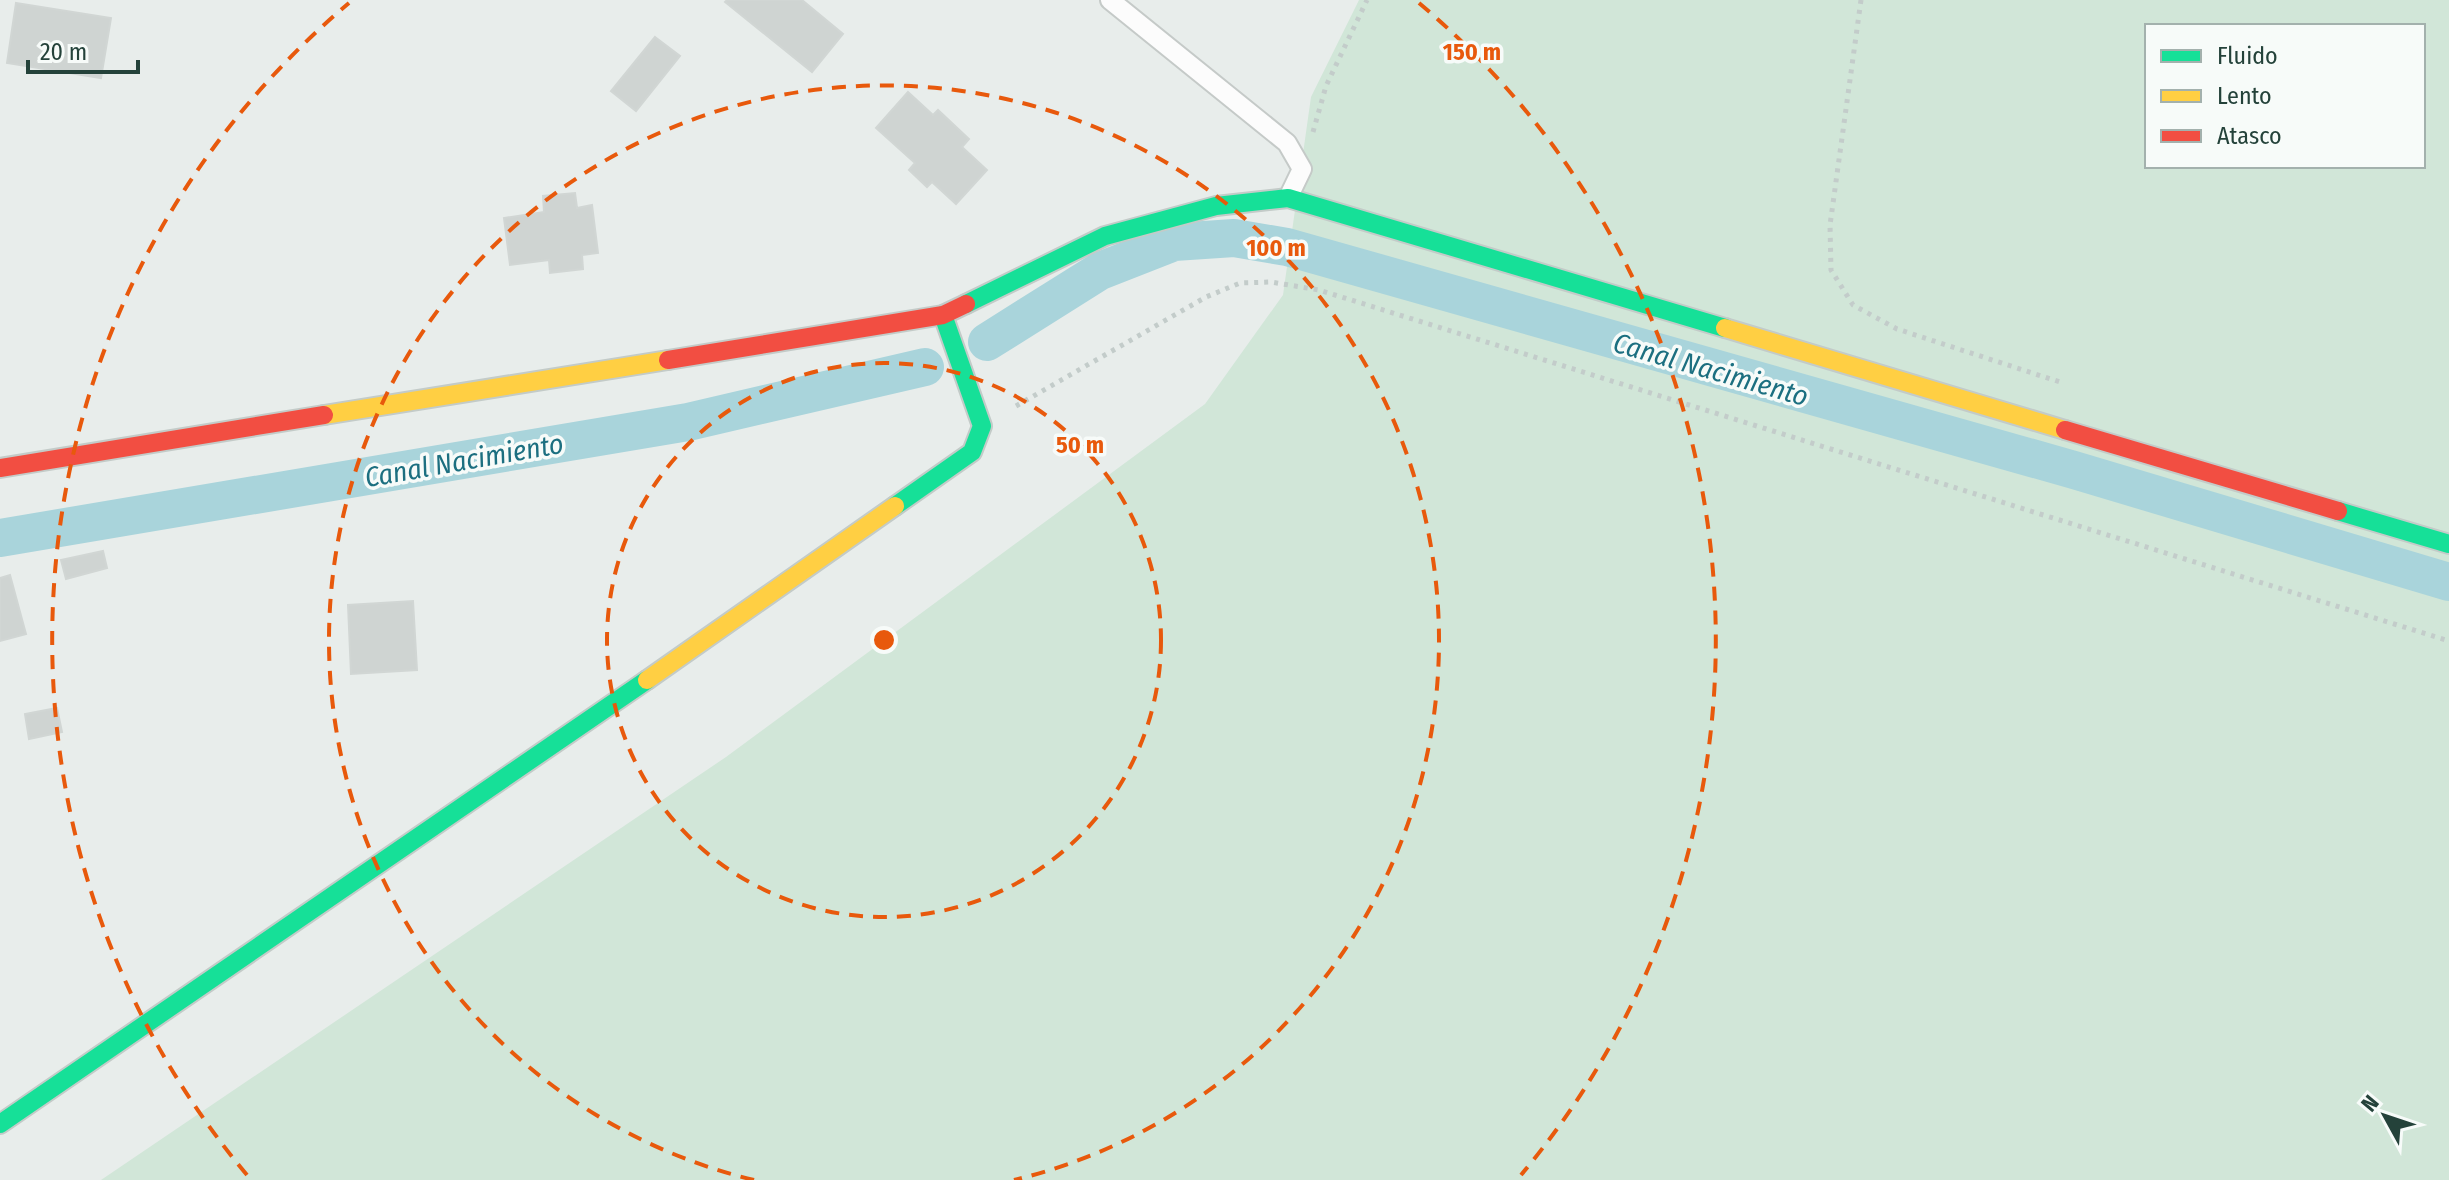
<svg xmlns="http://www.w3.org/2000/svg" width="2449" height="1180" font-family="'Fira Sans Condensed',sans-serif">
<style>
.green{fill:#d1e6d8;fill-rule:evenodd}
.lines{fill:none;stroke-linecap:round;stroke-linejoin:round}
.canal{stroke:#a9d4db;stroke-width:38}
.building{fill:#cfd4d2;stroke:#d1d6d4;stroke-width:2}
.lane-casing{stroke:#c5cac8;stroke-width:22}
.fast-casing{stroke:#c3cbc8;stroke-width:22}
.slow-casing{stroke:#c3cbc8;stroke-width:22}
.jam-casing{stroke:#c3cbc8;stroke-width:22}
.path{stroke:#c3ccca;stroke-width:5;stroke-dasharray:4 6;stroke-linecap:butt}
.lane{stroke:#fcfcfc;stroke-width:18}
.fast{stroke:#16e098;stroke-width:18}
.slow{stroke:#ffcf43;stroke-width:18}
.jam{stroke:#f24e42;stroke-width:18}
.ring{fill:none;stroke:#e8590c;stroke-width:4;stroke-dasharray:14 10}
.labels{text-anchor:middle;stroke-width:7;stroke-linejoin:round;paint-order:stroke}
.water-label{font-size:28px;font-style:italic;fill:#1c6f80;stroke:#f7fbf9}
.centre{fill:#e8590c;stroke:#f7fbf9;stroke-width:4}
.ring-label{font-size:24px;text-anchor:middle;font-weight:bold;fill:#e8590c;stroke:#f7fbf9;stroke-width:7;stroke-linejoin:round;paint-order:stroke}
</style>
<rect width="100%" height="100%" fill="#e8edeb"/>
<!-- green -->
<path class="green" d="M 1359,0 L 2449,0 L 2449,1180 L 101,1180 L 726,757 L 1205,404 L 1283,295 L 1311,97 ZM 2147,26 L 2423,26 L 2423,166 L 2147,166 Z"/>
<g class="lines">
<!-- canal -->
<path class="canal" d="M 987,342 L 1100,271 L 1174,242 L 1234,238 L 1287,247 L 2074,470 L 2449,582
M 0,538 L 688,422 L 925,367"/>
</g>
<!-- building -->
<path class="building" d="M 727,0 L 802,0 L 843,34 L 812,72 L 725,2 Z
M 16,3 L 111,18 L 101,78 L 7,63 Z
M 655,37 L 680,56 L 636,111 L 611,91 Z
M 908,92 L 933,115 L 938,110 L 969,139 L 962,147 L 987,170 L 956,204 L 932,182 L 927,187 L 909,170 L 915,163 L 876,128 Z
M 575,193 L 577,208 L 592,205 L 598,253 L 582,255 L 583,269 L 550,273 L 549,260 L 510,265 L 504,218 L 544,212 L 543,196 Z
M 103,551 L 107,568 L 66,579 L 61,560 Z
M 10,575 L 26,634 L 0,641 L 0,578 Z
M 413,601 L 417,670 L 351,674 L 348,605 Z
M 57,708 L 62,732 L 29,739 L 25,714 Z"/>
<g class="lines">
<!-- lane casing -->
<g class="lane-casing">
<path id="lane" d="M 1110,0 L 1287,143 L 1302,169 L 1288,198"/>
</g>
<!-- fast casing -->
<g class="fast-casing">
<path id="fast" d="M 966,304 L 1105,236 L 1216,206 L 1288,198 L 1725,328
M 895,506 L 972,452 L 982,426 L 943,315
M 2338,511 L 2449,544
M 0,1124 L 647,680"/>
</g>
<!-- slow casing -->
<g class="slow-casing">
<path id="slow" d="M 1725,328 L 2065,430
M 324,415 L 668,360
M 647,680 L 895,506"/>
</g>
<!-- jam casing -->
<g class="jam-casing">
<path id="jam" d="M 668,360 L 943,315 L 966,304
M 2065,430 L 2338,511
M 0,468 L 324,415"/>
</g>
<!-- path -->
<path class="path" d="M 1861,0 L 1830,225 L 1831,270 L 1853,305 L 1897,329 L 2060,382
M 1313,132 L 1326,86 L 1367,0
M 1016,406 L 1206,297 L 1240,283 L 1271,282 L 1319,290 L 2449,641"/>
<!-- lane -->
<use href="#lane" class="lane"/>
<!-- fast -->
<use href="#fast" class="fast"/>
<!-- slow -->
<use href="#slow" class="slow"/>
<!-- jam -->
<use href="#jam" class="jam"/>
</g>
<!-- distance rings -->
<g class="ring">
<circle cx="884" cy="640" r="277"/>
<path d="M754 1180A555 555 0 1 1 1014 1180"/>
<path d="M247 1175A832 832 0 0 1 349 3M1419 3A832 832 0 0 1 1521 1175"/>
</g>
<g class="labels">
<!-- water labels -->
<g class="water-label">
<text transform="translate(1711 369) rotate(16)" y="10">Canal Nacimiento</text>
<text transform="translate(464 460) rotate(-10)" y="10">Canal Nacimiento</text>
</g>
</g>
<circle cx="884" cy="640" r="12" class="centre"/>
<g class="ring-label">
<text x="1472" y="60">150 m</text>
<text x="1276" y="256">100 m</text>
<text x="1080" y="453">50 m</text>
</g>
<!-- legend -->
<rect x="2145" y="24" width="280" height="144" fill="#f7fbf9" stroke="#a3b1ad" stroke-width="2"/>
<rect x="2161" y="50" width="40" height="12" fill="#16e098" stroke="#a3b1ad" stroke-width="2"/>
<text x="2217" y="64" font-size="24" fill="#24423a">Fluido</text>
<rect x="2161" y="90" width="40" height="12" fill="#ffcf43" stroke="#a3b1ad" stroke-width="2"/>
<text x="2217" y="104" font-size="24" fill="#24423a">Lento</text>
<rect x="2161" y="130" width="40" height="12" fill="#f24e42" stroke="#a3b1ad" stroke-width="2"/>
<text x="2217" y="144" font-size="24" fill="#24423a">Atasco</text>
<!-- north arrow -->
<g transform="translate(2385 1116) rotate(310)" stroke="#f7fbf9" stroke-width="6" paint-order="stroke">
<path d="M0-6L14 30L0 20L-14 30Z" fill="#24423a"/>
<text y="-12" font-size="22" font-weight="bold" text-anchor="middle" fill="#24423a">N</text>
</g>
<!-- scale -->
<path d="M28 60v12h110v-12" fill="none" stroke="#24423a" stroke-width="4"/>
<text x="40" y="60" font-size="24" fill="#24423a" stroke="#f7fbf9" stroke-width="6" paint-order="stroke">20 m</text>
</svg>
